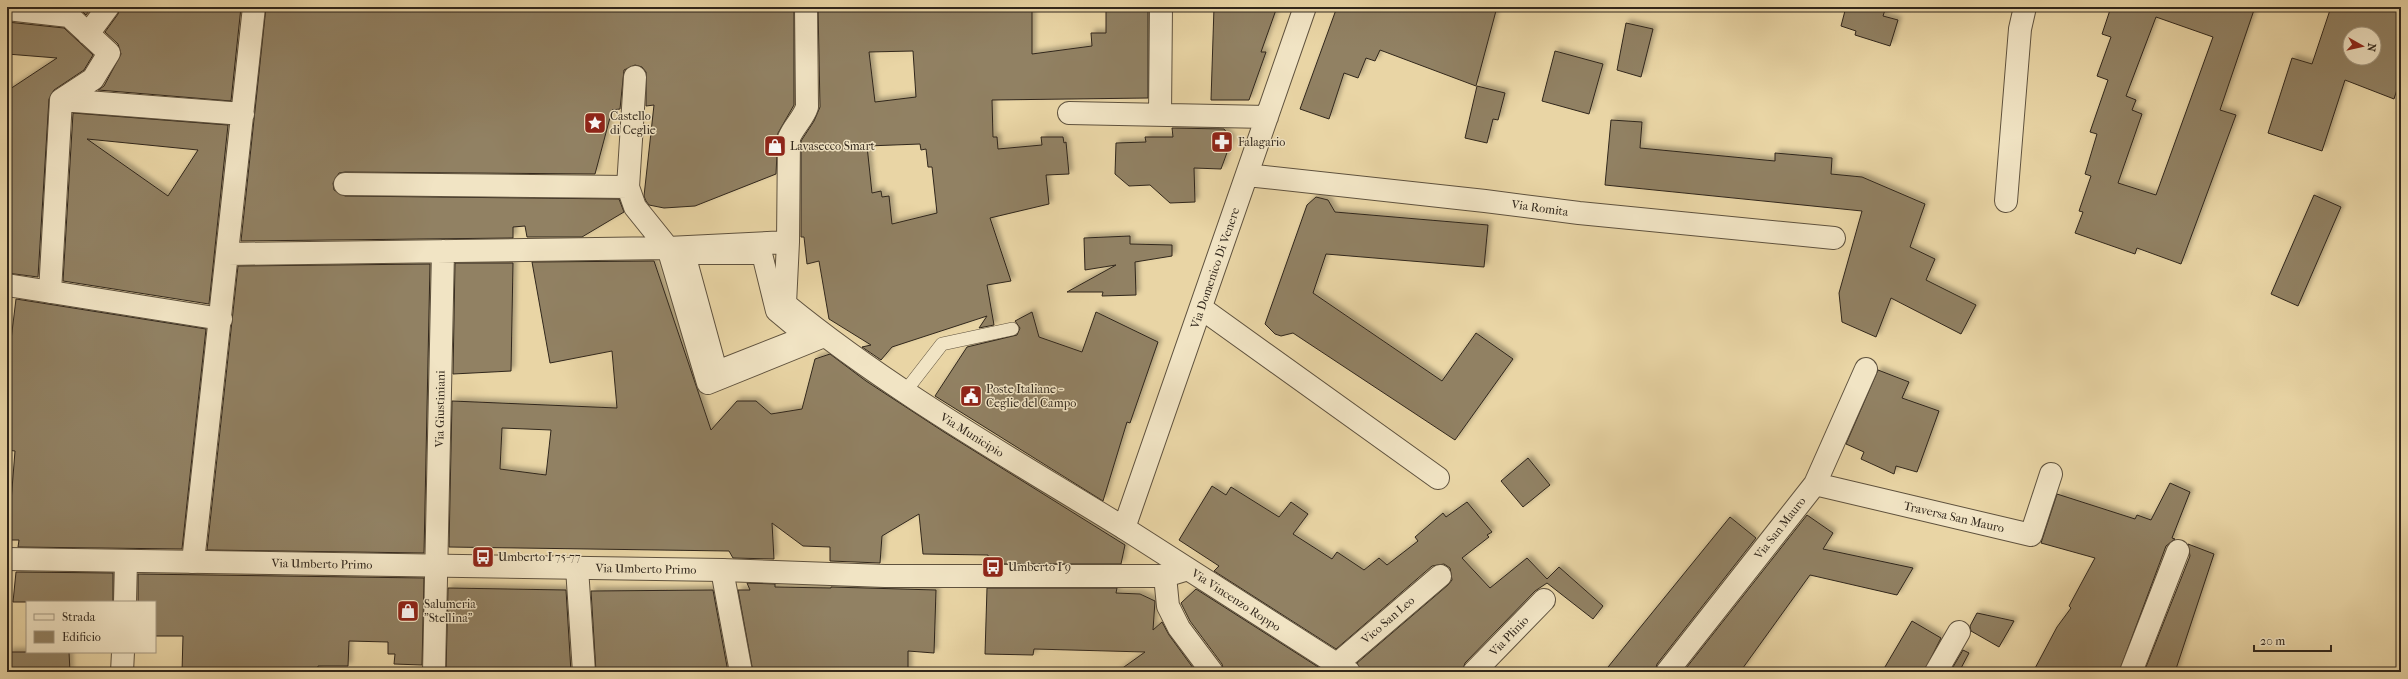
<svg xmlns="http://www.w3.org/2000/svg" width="2408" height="679" font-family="'IM FELL French Canon',serif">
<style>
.building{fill:#918163;stroke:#31271c;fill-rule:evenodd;filter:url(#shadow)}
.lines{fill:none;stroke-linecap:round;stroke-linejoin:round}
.service-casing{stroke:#5f523e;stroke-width:14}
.pedestrian-casing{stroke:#5f523e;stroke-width:22}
.minor-casing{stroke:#5f523e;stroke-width:24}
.tertiary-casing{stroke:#5f523e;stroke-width:24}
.service{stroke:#f1e4c4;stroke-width:13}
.pedestrian{stroke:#f1e4c4;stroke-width:20}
.minor{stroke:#f1e4c4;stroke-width:22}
.tertiary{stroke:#f1e4c4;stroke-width:22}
.labels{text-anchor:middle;stroke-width:3;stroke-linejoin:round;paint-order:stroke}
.poi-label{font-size:12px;fill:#31271c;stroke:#f1e4c4;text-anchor:start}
.street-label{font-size:12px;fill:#31271c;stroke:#f1e4c4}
</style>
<defs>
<filter id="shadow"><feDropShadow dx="3.5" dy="-3.5" stdDeviation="2" flood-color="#0004"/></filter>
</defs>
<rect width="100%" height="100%" fill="#e9d5a5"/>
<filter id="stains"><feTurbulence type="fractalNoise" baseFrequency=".005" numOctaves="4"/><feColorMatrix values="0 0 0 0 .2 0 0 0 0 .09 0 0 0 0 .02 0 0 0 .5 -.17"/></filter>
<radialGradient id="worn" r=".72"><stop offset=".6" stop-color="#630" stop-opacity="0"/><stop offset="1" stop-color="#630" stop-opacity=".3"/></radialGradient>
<!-- building -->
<path class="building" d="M 78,7 L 92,7 L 86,15 Z
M 120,7 L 241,7 L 231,101 L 98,90 L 104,86 L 121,54 L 118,44 L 105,32 L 118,14 Z
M 266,7 L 794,7 L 794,105 L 778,133 L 776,174 L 695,206 L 664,208 L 649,205 L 646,201 L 644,196 L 654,105 L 646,106 L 646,72 L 642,67 L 635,65 L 624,70 L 620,109 L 612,110 L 595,174 L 345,172 L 339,173 L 333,183 L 334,190 L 345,196 L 619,199 L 624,212 L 582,237 L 527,237 L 525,226 L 513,227 L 513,238 L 241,241 Z
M 818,7 L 1032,7 L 1032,54 L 1092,46 L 1091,33 L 1106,33 L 1106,7 L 1148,7 L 1148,98 L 992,100 L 993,137 L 997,137 L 998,149 L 1042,145 L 1041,137 L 1063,137 L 1064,143 L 1066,142 L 1069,174 L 1046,175 L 1049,204 L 990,218 L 1011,281 L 987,285 L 994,325 L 979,328 L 987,316 L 892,347 L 881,360 L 862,347 L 871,345 L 829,319 L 819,261 L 807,264 L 804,237 L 801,237 L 801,141 L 814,121 L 820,107 ZM 913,51 L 916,97 L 875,102 L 869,52 ZM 920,144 L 921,150 L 926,149 L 928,167 L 932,167 L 937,213 L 892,224 L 889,196 L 882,197 L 881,191 L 872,193 L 867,146 Z
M 1214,7 L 1277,7 L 1261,52 L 1266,52 L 1249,100 L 1211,100 Z
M 1337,7 L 1497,7 L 1476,86 L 1380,50 L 1375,61 L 1366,58 L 1358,78 L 1344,73 L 1329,119 L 1300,109 Z
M 1846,7 L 1886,7 L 1883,16 L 1898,20 L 1890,46 L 1855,35 L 1856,31 L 1841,26 Z
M 2111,7 L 2255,7 L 2220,110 L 2236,115 L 2181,264 L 2137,248 L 2135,254 L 2075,233 L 2083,212 L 2079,211 L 2091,176 L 2085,174 L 2097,134 L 2090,132 L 2108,80 L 2097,76 L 2111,37 L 2102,34 ZM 2156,17 L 2213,37 L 2156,195 L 2118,183 L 2142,114 L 2132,110 L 2136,100 L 2126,96 Z
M 2331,7 L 2401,7 L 2401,77 L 2394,99 L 2345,80 L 2322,151 L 2268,133 L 2292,58 L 2312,64 ZM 2350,34 L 2374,34 L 2374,58 L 2350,58 Z
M 7,22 L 64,28 L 93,55 L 84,70 L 54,90 L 49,99 L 38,277 L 7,273 L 7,91 L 57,58 L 7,54 Z
M 1626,23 L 1653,29 L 1641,77 L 1617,70 Z
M 1555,51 L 1603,64 L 1589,114 L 1542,101 Z
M 1477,86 L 1505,93 L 1498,120 L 1493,119 L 1487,143 L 1465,138 Z
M 73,113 L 228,125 L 209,304 L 63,281 ZM 87,139 L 198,150 L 168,196 Z
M 1611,120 L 1642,122 L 1640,148 L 1775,161 L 1775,153 L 1832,158 L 1831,174 L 1862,177 L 1925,204 L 1910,247 L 1935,259 L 1926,280 L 1976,305 L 1961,334 L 1891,298 L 1876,337 L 1842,322 L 1839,293 L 1862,211 L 1605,185 Z
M 1172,128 L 1224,129 L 1232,139 L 1221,169 L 1194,168 L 1195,202 L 1170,203 L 1150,185 L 1129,186 L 1115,174 L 1116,143 L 1146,142 L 1145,137 L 1173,137 Z
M 2314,195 L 2341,207 L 2298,306 L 2271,294 Z
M 1316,197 L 1328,200 L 1335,212 L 1488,225 L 1484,267 L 1326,254 L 1313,293 L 1442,381 L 1476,333 L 1513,359 L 1455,440 L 1293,333 L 1281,336 L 1275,334 L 1265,324 L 1307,205 Z
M 1130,236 L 1130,244 L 1172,245 L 1172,256 L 1135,262 L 1136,295 L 1102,296 L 1103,292 L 1067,292 L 1116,265 L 1085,270 L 1084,238 Z
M 654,261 L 711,430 L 737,401 L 756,401 L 771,414 L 802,409 L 815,359 L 830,354 L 866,381 L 944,432 L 1125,545 L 1121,564 L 988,564 L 988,555 L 923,554 L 919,514 L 882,536 L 880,563 L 830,561 L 830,547 L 803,546 L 772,523 L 774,559 L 733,558 L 729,551 L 449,547 L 452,401 L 617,408 L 612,351 L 550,363 L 532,262 ZM 502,428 L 551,430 L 546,475 L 500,469 Z
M 455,263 L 513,263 L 511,371 L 453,374 Z
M 430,264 L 424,553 L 207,550 L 238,266 Z
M 16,299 L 206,329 L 182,549 L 18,547 L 19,540 L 8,540 L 15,451 L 7,450 L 7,373 Z
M 1032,312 L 1039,337 L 1082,352 L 1096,312 L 1158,342 L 1130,423 L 1127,422 L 1103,501 L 935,396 L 967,347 L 1017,335 L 1020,328 L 1015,321 Z
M 1878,370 L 1909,382 L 1902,398 L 1939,411 L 1917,472 L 1896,466 L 1894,474 L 1861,459 L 1864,452 L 1846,444 Z
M 1528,458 L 1550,485 L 1523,507 L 1501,481 Z
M 2170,483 L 2190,492 L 2172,538 L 2175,539 L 2166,546 L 2119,672 L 2033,672 L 2057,627 L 2071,608 L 2069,606 L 2095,558 L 2041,543 L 2057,494 L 2135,519 L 2137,515 L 2151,520 Z
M 1212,486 L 1226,495 L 1231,487 L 1279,517 L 1291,502 L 1308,514 L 1293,534 L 1332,559 L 1337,552 L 1364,570 L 1379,558 L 1387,565 L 1418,541 L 1415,537 L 1443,513 L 1446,517 L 1467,502 L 1492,532 L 1487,535 L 1489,537 L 1462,558 L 1490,588 L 1527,558 L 1547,579 L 1559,567 L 1603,606 L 1593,619 L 1547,583 L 1535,591 L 1465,663 L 1462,672 L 1361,672 L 1357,663 L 1448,585 L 1452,580 L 1450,568 L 1444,564 L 1432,566 L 1336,649 L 1214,571 L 1219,566 L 1179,540 Z
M 1807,515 L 1833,533 L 1823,549 L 1913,568 L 1897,595 L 1810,575 L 1740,672 L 1683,672 Z
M 1730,517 L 1756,538 L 1657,664 L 1655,672 L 1604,672 Z
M 2188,544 L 2214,554 L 2175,672 L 2144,672 L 2190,556 Z
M 16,572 L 113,573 L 113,602 L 13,602 Z
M 138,574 L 424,578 L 422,665 L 394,664 L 395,654 L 388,654 L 388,642 L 349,641 L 348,666 L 318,666 L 317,672 L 182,672 L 183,636 L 155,636 L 155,602 L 138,602 Z
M 747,583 L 775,584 L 775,587 L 831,588 L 831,587 L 936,590 L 934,653 L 908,651 L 908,672 L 753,672 L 738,590 L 750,590 Z
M 448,588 L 566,590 L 571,672 L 446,672 Z
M 987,588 L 1117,588 L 1116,593 L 1140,594 L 1155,601 L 1153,630 L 1162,622 L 1169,635 L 1196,672 L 1117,672 L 1145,652 L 1034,649 L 1033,655 L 985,654 Z
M 1196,589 L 1326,672 L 1224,672 L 1222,664 L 1190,621 L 1181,603 Z
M 713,590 L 728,672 L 596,672 L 591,591 Z
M 1977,613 L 2014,621 L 1999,647 L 1971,631 L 1970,626 Z
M 1912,621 L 1941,638 L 1924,672 L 1882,672 Z
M 1963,650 L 1969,653 L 1959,672 L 1950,672 Z
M 9,652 L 69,652 L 70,672 L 7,672 Z"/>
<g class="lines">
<!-- service casing -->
<g class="service-casing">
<path id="service" d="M 904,393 L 942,344 L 1012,329"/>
</g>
<!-- pedestrian casing -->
<g class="pedestrian-casing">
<path id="pedestrian" d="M 685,254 L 762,254 L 776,311 L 806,336 L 717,371 Z"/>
</g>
<!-- minor casing -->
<g class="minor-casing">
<path id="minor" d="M 7,9 L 69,16 L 109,53 L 93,79 L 61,100 L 50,292
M 88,34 L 108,7
M 61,100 L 243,114
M 1069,113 L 1267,117
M 1160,115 L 1161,7
M 1247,175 L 1485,201 L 1579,213 L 1834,238
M 345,184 L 628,187 L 635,77
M 628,187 L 635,207 L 668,248
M 2006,201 L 2020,29 L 2025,7
M 788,242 L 789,138 C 794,126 803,119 807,107 L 806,7
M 228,254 L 668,248
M 7,285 L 221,319
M 1201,308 L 1438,478
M 824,336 L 708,383 L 668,248 L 788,242 L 785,304 C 890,390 1009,457 1124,528 L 1305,7
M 1815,484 L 2031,535 L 2051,474
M 193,562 L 254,7
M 577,568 L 584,672
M 722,570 L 741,672
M 1165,576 L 1168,606 L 1179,628 L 1212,672
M 125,602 L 126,561
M 1337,664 L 1440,576
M 122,672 L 123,652
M 434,672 L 443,251
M 1474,672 L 1544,600
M 1667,672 L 1815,484 L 1866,369
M 1936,672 L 1959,632
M 2131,672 L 2178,551"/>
</g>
<!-- tertiary casing -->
<g class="tertiary-casing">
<path id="tertiary" d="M 1124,528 L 1349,672
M 7,559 L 722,570 L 885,576 L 1165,576 L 1188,569"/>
</g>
<!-- service -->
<use href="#service" class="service"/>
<!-- pedestrian -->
<use href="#pedestrian" class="pedestrian"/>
<!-- minor -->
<use href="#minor" class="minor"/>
<!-- tertiary -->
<use href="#tertiary" class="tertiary"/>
</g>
<!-- icons -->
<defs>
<g id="sight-square" transform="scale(1.15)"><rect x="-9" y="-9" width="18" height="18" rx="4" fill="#8f2418" stroke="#f1e4c4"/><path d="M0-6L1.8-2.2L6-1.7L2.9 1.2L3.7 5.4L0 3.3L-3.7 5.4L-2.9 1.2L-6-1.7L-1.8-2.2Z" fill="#fff"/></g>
<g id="pharmacy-square" transform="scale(1.15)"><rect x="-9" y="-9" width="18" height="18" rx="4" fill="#8f2418" stroke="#f1e4c4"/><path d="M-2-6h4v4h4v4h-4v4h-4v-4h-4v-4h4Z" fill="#fff"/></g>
<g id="shop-square" transform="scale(1.15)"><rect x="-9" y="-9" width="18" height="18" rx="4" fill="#8f2418" stroke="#f1e4c4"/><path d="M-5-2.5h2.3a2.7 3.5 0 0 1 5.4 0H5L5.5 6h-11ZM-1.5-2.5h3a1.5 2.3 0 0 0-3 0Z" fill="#fff"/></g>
<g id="civic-square" transform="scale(1.15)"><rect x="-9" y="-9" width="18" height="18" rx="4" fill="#8f2418" stroke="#f1e4c4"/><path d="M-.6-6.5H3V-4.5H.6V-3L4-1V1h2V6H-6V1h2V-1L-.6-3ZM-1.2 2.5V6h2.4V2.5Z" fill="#fff"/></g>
<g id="bus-square" transform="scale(1.15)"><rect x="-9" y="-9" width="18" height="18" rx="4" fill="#8f2418" stroke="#f1e4c4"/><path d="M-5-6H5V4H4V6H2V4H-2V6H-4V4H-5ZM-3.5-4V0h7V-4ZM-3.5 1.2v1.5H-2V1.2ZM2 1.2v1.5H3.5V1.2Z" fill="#fff"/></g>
</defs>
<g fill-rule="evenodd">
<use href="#sight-square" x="595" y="123"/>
<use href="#pharmacy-square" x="1222" y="142"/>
<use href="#shop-square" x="775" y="146"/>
<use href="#civic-square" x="971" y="396"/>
<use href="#bus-square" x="483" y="557"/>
<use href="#bus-square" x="993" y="567"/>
<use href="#shop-square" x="408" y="611"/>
</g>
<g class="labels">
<!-- poi labels -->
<g class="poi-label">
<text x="610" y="120">Castello<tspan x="610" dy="14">di Ceglie</tspan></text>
<text x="1238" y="146">Falagario</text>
<text x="790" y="150">Lavasecco Smart</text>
<text x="986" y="393">Poste Italiane -<tspan x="986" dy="14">Ceglie del Campo</tspan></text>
<text x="498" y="561">Umberto I 75-77</text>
<text x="1008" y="571">Umberto I 9</text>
<text x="424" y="608">Salumeria<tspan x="424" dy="14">"Stellina"</tspan></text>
</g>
<!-- street labels -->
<g class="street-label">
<text transform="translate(1540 208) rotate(8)" y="4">Via Romita</text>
<text transform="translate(1215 268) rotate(-71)" y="4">Via Domenico Di Venere</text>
<text transform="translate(440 409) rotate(-89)" y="4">Via Giustiniani</text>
<text transform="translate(972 435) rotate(32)" y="4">Via Municipio</text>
<text transform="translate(1954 517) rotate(13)" y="4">Traversa San Mauro</text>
<text transform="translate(1780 528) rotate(-52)" y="4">Via San Mauro</text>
<text transform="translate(322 564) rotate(1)" y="4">Via Umberto Primo</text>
<text transform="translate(646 569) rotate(1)" y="4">Via Umberto Primo</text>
<text transform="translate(1236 600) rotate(33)" y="4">Via Vincenzo Roppo</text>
<text transform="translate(1388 620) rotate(-41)" y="4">Vico San Leo</text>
<text transform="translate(1509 636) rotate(-46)" y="4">Via Plinio</text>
</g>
</g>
<!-- margin -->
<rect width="2408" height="679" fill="none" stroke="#e9d5a5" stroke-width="24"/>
<rect x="8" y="8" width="2392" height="663" fill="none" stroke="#31271c" stroke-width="2"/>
<rect x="12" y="12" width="2384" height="655" fill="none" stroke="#31271c"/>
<!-- legend -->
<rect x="26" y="601" width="130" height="52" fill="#f1e4c4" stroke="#a49881"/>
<rect x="34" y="614" width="20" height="6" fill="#f1e4c4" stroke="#a49881"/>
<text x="62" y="621" font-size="12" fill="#31271c">Strada</text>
<rect x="34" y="631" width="20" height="12" fill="#918163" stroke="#a49881"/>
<text x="62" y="641" font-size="12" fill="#31271c">Edificio</text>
<!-- north arrow -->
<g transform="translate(2362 46) rotate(98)"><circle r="19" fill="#f1e4c4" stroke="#a49881"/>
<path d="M0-3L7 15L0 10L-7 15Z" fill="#8f2418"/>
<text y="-6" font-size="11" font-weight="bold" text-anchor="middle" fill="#31271c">N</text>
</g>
<!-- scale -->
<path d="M2254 645v6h77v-6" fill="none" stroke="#31271c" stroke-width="2"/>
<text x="2260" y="645" font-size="12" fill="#31271c" stroke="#f1e4c4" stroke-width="3" paint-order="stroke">20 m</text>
<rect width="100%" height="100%" filter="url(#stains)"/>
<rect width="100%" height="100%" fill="url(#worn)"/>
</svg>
